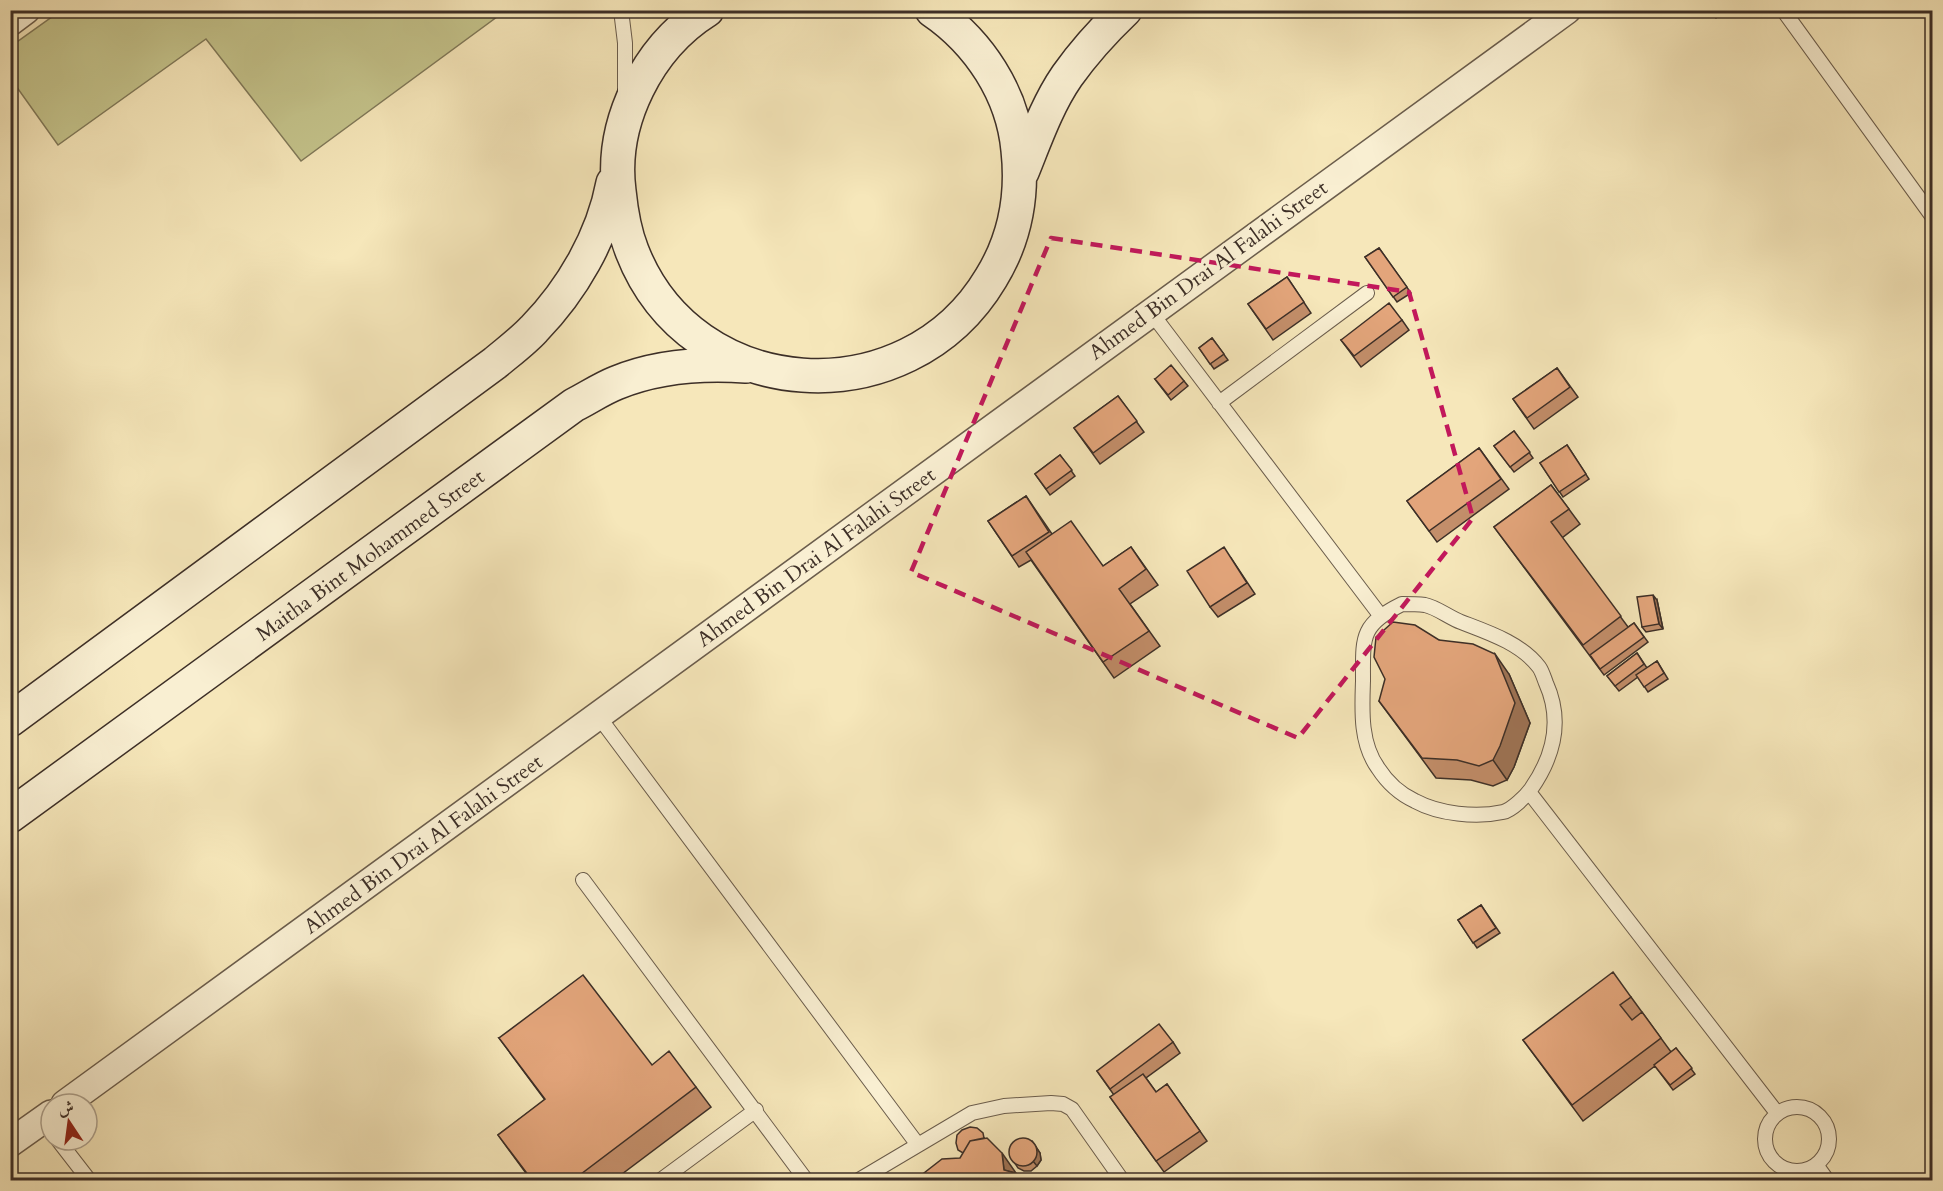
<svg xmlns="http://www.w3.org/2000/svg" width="1943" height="1191" font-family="Cardo,Amiri,serif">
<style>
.green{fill:#c4c38b;stroke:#807959;stroke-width:1.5}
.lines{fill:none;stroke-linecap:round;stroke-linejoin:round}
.lane-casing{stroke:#6b5d4c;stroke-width:16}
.street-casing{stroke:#6b5d4c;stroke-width:30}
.secondary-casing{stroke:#3d2f27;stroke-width:36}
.lane{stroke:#f9efd2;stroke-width:14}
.street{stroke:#f9efd2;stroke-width:27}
.secondary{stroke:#f9efd2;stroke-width:33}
.wall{fill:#c38e6a;stroke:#3d2f27;stroke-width:1.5}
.shaded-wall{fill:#9f7456;stroke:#3d2f27;stroke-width:1.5}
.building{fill:#e3a57b;stroke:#3d2f27;stroke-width:1.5}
.marked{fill:none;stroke:#c2185b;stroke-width:4.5;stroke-dasharray:12 8;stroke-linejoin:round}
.labels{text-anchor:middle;stroke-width:5;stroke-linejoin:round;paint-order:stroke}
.street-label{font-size:21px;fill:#3d2f27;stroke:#f9efd2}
</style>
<rect width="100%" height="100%" fill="#f6e7ba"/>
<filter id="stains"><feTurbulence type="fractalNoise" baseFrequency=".00333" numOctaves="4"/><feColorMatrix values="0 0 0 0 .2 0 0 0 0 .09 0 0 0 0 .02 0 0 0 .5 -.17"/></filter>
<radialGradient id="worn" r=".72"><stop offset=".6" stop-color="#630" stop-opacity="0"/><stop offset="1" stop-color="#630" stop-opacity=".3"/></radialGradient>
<!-- green -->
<path class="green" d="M 60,11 L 60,10 L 505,11 L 301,161 L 206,39 L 58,145 L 11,79 L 10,47 Z"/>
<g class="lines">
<!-- lane casing -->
<g class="lane-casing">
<path id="lane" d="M 621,10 L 625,43 L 625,95
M 1783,10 L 1932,216
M 1150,311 L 1380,615
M 1219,403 L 1367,293
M 1402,604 C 1409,604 1417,604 1425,605 C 1436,607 1450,618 1461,622 C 1487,632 1521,643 1539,667 C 1542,671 1544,678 1546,683 C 1563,721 1554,756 1531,789 C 1526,796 1512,810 1503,812 C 1476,818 1439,814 1415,801 C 1400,794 1387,782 1378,768 C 1360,743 1362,710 1363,681 C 1363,637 1360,625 1402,604 Z
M 599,717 L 918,1145
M 1529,792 L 1777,1113
M 583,880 L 806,1180
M1765 1139a32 32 0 1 1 64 0a32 32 0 1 1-64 0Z
M 58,1140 L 89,1180
M 1817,1166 L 1827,1180
M 661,1180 L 756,1110
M 859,1180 L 972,1113 L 1004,1106 L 1051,1103 L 1063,1104 L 1072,1109 L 1122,1180"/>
</g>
<!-- street casing -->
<g class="street-casing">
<path id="street" d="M 10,22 L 26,10
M 65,1104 C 566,741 1064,373 1567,10
M 10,1143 L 51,1114"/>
</g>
<!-- secondary casing -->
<g class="secondary-casing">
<path id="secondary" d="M 707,10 C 648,47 610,122 619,191 C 621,211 624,231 632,251 C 692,405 907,419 991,278 C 1015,239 1023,195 1018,150 C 1013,94 979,42 932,10
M 1022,172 C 1035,140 1047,105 1067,76 C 1084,52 1103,31 1125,10
M 10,720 L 495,363 C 508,352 523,341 534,329 C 572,290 603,237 613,183
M 10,816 L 574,405 C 588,398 601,389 616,383 C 657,366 702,363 746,366"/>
</g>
<!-- lane -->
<use href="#lane" class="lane"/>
<!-- street -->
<use href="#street" class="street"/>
<!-- secondary -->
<use href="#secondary" class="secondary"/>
</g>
<!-- wall -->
<path class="wall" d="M 1711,10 L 1727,10 L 1716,18 Z
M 1379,248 L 1411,293 L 1397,302 L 1365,257 Z
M 1287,277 L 1311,313 L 1273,340 L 1248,304 Z
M 1402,320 L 1409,330 L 1361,367 L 1341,340 Z
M 1212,338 L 1228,360 L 1214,369 L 1199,348 Z
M 1557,368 L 1578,397 L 1534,429 L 1513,399 Z
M 1155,379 L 1184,381 L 1188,386 L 1171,400 Z
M 1118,396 L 1144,432 L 1100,464 L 1074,428 Z
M 1514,431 L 1533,458 L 1514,472 L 1494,446 Z
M 1567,445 L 1589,479 L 1563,497 L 1540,463 Z
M 1479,448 L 1509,489 L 1437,542 L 1407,501 Z
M 1060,455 L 1075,476 L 1050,495 L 1035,474 Z
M 1551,485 L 1580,524 L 1562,538 L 1628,627 L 1634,623 L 1648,642 L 1604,675 L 1494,527 Z
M 1026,496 L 1052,534 L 1103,566 L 1131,547 L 1158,585 L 1130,604 L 1160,646 L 1114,678 L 1031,560 L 1019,567 L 988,521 Z
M 1231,558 L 1255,594 L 1218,617 L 1210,607 Z
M 1657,600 L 1663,629 L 1646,632 L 1642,627 Z
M 1439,640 L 1509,674 L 1530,723 L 1514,767 L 1507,780 L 1493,786 L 1471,780 L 1436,778 L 1379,701 Z
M 1637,653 L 1647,668 L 1657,661 L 1668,679 L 1648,692 L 1638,677 L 1619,691 L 1607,676 Z
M 1481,905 L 1500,933 L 1477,948 L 1458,920 Z
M 1631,997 L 1671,1052 L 1676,1048 L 1695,1074 L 1673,1090 L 1655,1066 L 1583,1121 L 1523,1040 Z
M 499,1038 L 652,1065 L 696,1087 L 711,1107 L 614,1180 L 531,1180 L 498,1135 L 545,1100 Z
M 1173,1042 L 1180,1053 L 1146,1078 L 1156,1092 L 1167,1084 L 1207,1141 L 1164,1172 L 1110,1097 L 1114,1095 L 1097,1071 Z
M 1032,1141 L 1040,1153 L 1041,1160 L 1037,1166 L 1031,1171 L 1024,1171 L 1018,1168 L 1010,1156 Z"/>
<!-- shaded-wall -->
<path class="shaded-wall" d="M 1653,595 L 1657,600 L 1663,629 L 1659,624 Z
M 1495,654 L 1509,674 L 1530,723 L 1514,767 L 1507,780 L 1493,760 Z
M 1036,1147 L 1040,1153 L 1041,1160 L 1037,1166 L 1033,1161 Z
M 1002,1153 L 1016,1173 L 1004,1170 Z"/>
<!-- building -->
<path class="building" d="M 1379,248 L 1407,287 L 1393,297 L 1365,257 Z
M 1287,277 L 1304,302 L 1266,329 L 1248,304 Z
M 1389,303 L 1402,320 L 1354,356 L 1341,340 Z
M 1212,338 L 1224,354 L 1210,364 L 1199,348 Z
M 1171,365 L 1184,381 L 1168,395 L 1155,379 Z
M 1557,368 L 1570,387 L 1527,418 L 1513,399 Z
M 1118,396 L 1137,421 L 1093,453 L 1074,428 Z
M 1514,431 L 1530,452 L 1510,467 L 1494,446 Z
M 1567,445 L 1586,474 L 1559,492 L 1540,463 Z
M 1479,448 L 1501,479 L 1429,531 L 1407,501 Z
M 1060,455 L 1072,470 L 1046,489 L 1035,474 Z
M 1551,485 L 1569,509 L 1551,522 L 1621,616 L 1583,645 L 1494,527 Z
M 1026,496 L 1049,532 L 1012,556 L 988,521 Z
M 1071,521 L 1103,566 L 1131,547 L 1146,569 L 1119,589 L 1149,631 L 1103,662 L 1026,552 Z
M 1224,547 L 1247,583 L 1210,607 L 1187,571 Z
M 1653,595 L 1659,624 L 1642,627 L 1637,597 Z
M 1393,622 L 1415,625 L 1439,640 L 1473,644 L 1495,654 L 1515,703 L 1500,746 L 1493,760 L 1479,766 L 1457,760 L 1422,758 L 1379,701 L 1385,679 L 1374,657 L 1376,637 Z
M 1634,623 L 1644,637 L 1600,669 L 1590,655 Z
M 1637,653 L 1644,664 L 1615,686 L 1607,676 Z
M 1657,661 L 1664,673 L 1644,687 L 1636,675 Z
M 1481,905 L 1496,928 L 1473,943 L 1458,920 Z
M 1613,972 L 1631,997 L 1620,1005 L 1632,1020 L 1642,1012 L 1661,1038 L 1572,1105 L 1523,1040 Z
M 583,975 L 652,1065 L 669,1051 L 696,1087 L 573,1180 L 532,1180 L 498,1135 L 545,1099 L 499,1038 Z
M 1159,1024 L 1173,1042 L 1110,1089 L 1097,1071 Z
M 1676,1048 L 1692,1068 L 1670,1085 L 1654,1065 Z
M 1143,1074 L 1156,1092 L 1167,1084 L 1200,1131 L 1156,1161 L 1110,1097 Z
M 970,1127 L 977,1128 L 983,1133 L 984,1138 L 970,1141 L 963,1153 L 958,1150 L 956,1143 L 957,1135 L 962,1130 Z
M 987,1138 L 1002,1153 L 1004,1170 L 1018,1174 L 1023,1180 L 915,1180 L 942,1159 L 960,1158 L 970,1141 Z
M1009 1152a14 14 0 1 1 28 0a14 14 0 1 1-28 0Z
M 897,1176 L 905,1178 L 908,1180 L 888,1180 L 890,1179 Z"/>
<!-- marked area -->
<path class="marked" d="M 1051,238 L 1409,292 L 1473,518 L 1298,738 L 911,572 Z"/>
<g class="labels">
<!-- street labels -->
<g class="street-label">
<text transform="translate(1208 270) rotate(-36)" y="7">Ahmed Bin Drai Al Falahi Street</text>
<text transform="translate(370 555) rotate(-36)" y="7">Maitha Bint Mohammed Street</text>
<text transform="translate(816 557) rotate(-36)" y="7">Ahmed Bin Drai Al Falahi Street</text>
<text transform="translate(423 844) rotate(-36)" y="7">Ahmed Bin Drai Al Falahi Street</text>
</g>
</g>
<!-- margin -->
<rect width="1943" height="1191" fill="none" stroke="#f6e7ba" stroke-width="36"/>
<rect x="12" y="12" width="1919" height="1167" fill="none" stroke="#3d2f27" stroke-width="3"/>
<rect x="18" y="18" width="1907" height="1155" fill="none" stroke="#3d2f27" stroke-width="1.5"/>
<!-- north arrow -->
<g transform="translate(69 1122) rotate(347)"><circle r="28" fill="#f9efd2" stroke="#aea28e" stroke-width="1.5"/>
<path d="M0-4.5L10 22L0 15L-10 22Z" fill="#8f2418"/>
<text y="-9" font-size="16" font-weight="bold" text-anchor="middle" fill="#3d2f27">ش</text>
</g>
<rect width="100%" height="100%" filter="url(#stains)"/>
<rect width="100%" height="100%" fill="url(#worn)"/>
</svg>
